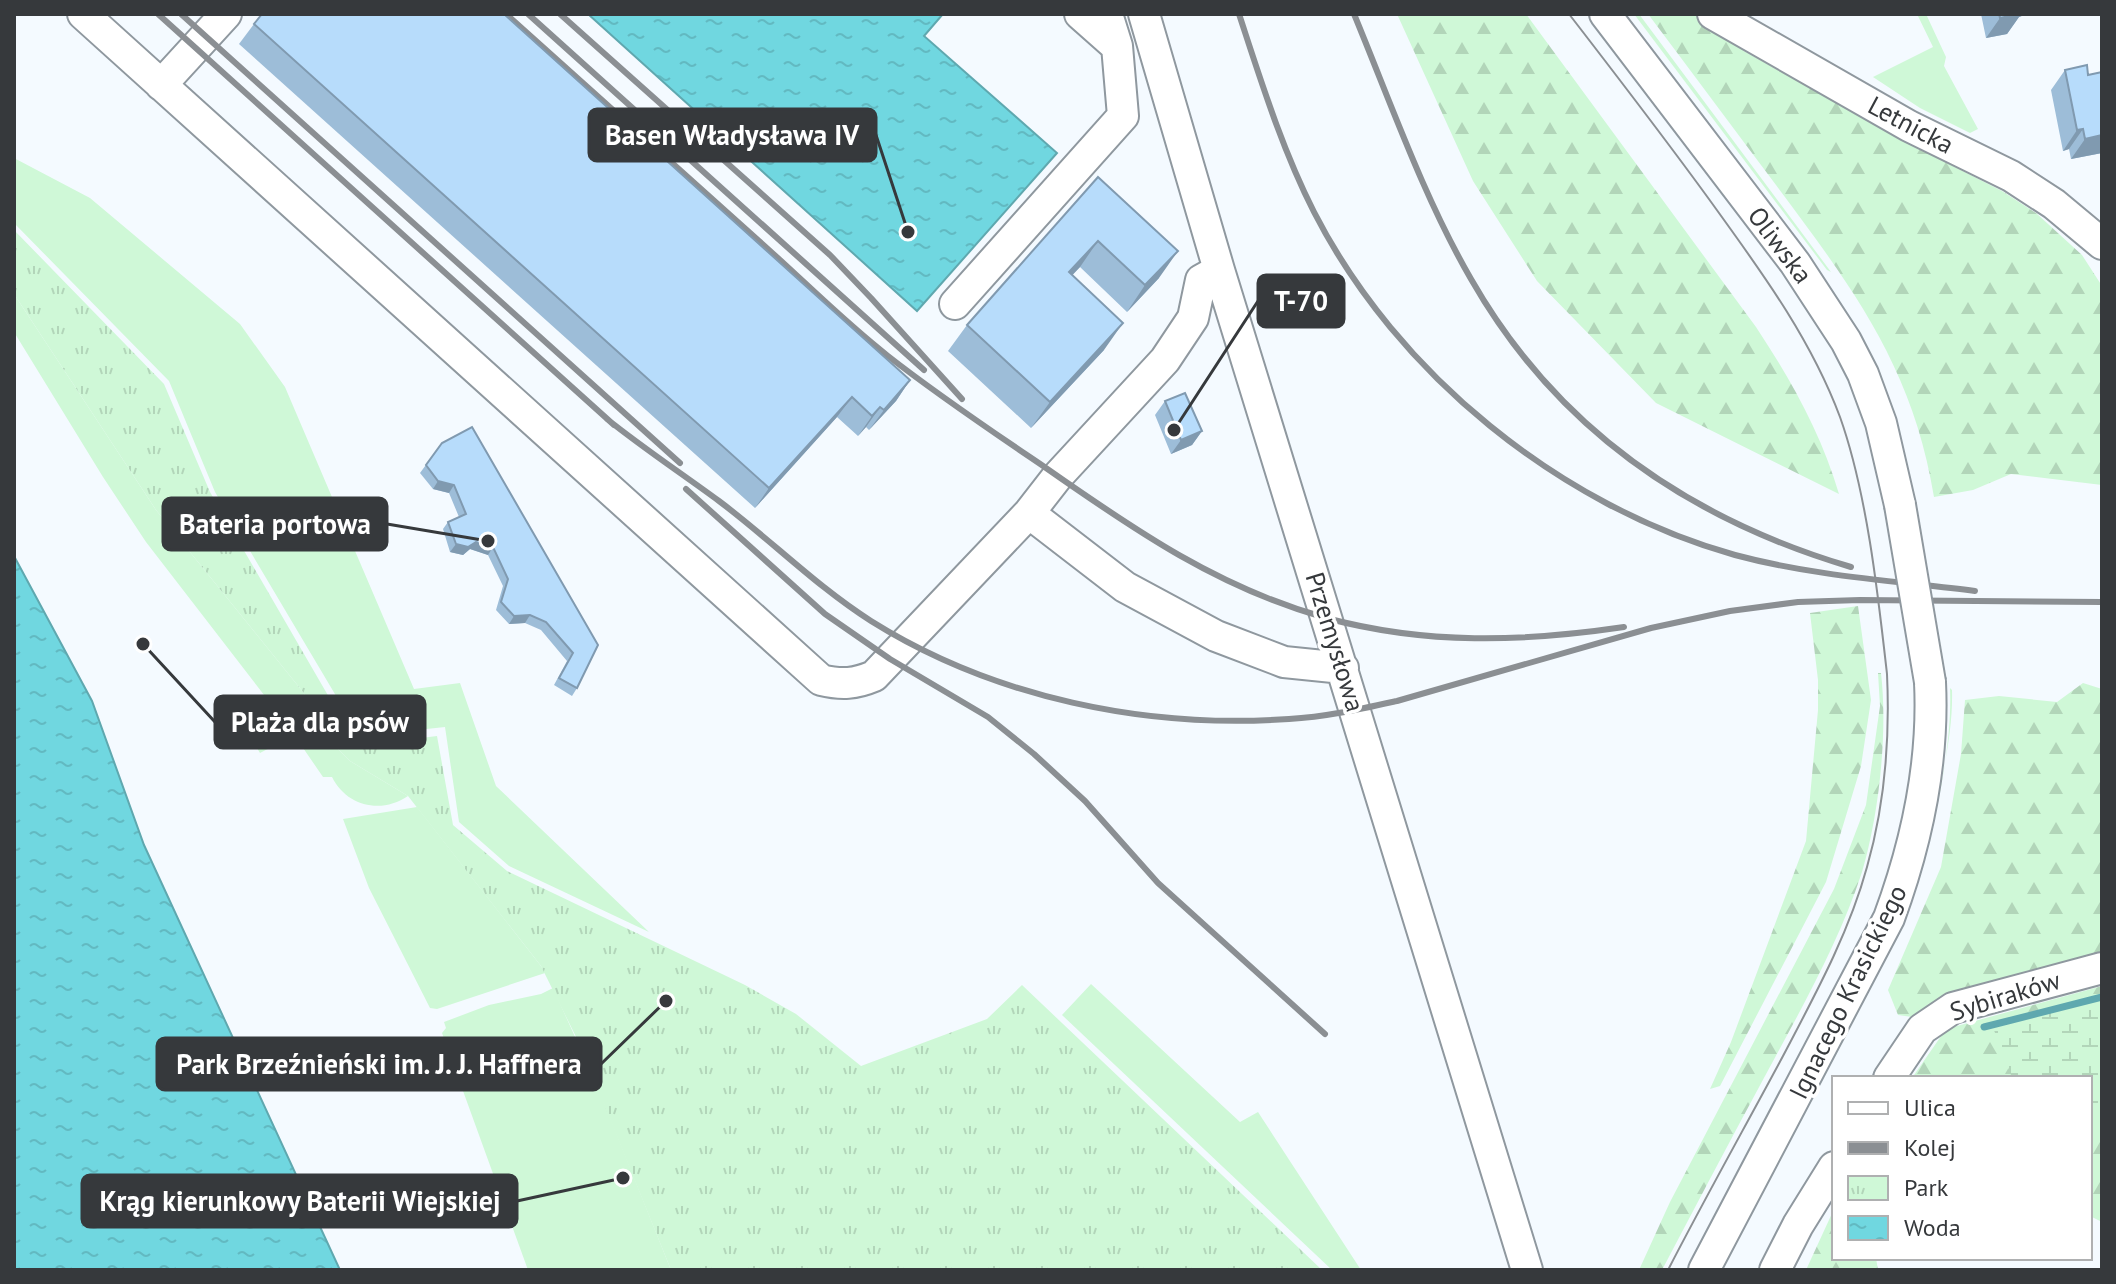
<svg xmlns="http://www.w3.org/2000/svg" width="2116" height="1284" font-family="'PT Sans',sans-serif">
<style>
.green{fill:#cff8d7}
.forest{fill:url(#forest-firs)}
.wetland{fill:url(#wetland-marsh)}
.park{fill:url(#park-tufts)}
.water{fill:url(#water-ripples);stroke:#5fa8af;stroke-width:2}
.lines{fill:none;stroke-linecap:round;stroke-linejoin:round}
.stream{stroke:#5fa8af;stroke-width:7}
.minor-casing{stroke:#8f989f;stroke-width:34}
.minor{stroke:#fff;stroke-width:30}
.tram{stroke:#8b8f93;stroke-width:2}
.rail{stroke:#8b8f93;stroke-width:6}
.minor-bridge-casing{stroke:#8f989f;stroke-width:34;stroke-linecap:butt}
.minor-bridge{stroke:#fff;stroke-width:30}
.wall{fill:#9dbdd8}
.shaded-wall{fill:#809ab0}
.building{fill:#b7dcfb;stroke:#809ab0;stroke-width:2}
.labels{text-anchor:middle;stroke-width:7;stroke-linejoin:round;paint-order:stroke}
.street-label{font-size:26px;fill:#36393c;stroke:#fff}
.leader{fill:none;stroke:#36393c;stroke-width:3}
.callout-dot{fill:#36393c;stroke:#fff;stroke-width:3}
.callout{fill:#36393c;stroke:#36393c;stroke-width:3}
.callout-label{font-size:28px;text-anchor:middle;font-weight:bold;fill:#fff}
</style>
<defs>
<pattern id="forest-firs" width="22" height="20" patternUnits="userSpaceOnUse" patternTransform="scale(2)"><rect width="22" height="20" fill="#cff8d7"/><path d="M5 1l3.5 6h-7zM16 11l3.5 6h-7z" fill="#b2d5b9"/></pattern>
<pattern id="wetland-marsh" width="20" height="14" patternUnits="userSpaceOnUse" patternTransform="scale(2)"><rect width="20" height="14" fill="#cff8d7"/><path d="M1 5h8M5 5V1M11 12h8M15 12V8" fill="none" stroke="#b2d5b9"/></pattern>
<pattern id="park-tufts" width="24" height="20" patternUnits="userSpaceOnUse" patternTransform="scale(2)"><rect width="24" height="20" fill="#cff8d7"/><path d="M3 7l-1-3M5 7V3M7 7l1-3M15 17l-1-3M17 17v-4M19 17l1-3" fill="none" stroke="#b2d5b9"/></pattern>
<pattern id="water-ripples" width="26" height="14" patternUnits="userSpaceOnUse" patternTransform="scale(2)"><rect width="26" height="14" fill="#70d7e0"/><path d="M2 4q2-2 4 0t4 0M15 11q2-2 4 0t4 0" fill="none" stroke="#62b9c1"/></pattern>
</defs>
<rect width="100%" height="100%" fill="#f4faff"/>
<!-- green -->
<path class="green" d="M 1634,14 L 1639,14 L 1831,272 L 1827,270 Z
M 1917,14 L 1926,14 L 1946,57 L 1944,66 L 1978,129 L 1970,133 L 1920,108 L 1873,77 L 1933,47 Z
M 14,158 L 90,198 L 240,324 L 285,387 L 414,689 L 460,683 L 496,786 L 649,932 L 509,866 L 459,822 L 445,727 L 362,736 L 345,711 L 215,492 L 169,381 L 14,223 Z
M 14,294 L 156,510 L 303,692 L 339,750 L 350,761 L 408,796 C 382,814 347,807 332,777 L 323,777 L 288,726 L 146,542 L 103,477 L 14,332 Z
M 1950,688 L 1952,690 C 1953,724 1946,757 1940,790 C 1932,831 1924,872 1908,911 L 1722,1270 L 1719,1270 L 1907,911 C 1930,851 1953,752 1950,688 Z
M 417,807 L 541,966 L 545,973 L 437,1009 L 430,1008 L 369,888 L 343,819 Z
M 1091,984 L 1240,1122 L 1258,1112 L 1361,1270 L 1332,1270 L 1062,1015 Z
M 553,988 L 599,1090 L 671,1270 L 528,1270 L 442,1033 L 446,1028 L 444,1022 L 489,1005 L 541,994 Z"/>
<!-- forest -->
<path class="forest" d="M 1397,14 L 1526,14 L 1756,327 C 1791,380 1821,433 1839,494 L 1656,403 L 1537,281 L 1473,181 Z
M 1648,14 L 1695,14 L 1744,51 L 1908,143 L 2002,191 L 2036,213 L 2082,255 L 2102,286 L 2102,485 L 2011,474 L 1973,490 L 1934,497 C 1913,367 1852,287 1776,185 C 1733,128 1691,71 1648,14 Z
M 1858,606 L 1871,700 L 1861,766 L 1826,882 L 1720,1086 L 1710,1089 L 1731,1042 L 1806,841 L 1818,710 L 1818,680 L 1810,613 Z
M 1878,673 L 1881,673 C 1888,732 1879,815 1862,872 C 1839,943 1800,1011 1765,1076 C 1730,1141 1696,1205 1662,1270 L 1639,1270 L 1670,1202 L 1834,889 L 1866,805 L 1880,706 Z
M 2083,683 L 2102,689 L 2102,945 L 2100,954 L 1919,1018 L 1898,1015 L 1888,990 L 1941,867 L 1961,754 L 1965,700 L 1999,696 L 2057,702 Z
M 2102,986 L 2102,1222 L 2090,1216 L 2090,1078 L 1912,1078 L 1946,1029 Z
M 1834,1209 L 1834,1258 L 1876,1258 L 1878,1270 L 1806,1270 Z"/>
<!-- wetland -->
<path class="wetland" d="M 2102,997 L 2102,1122 L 2090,1116 L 2090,1078 L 2017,1078 L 2011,1075 L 1992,1025 Z"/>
<!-- park -->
<path class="park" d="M 14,230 L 164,384 L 210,492 L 355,742 L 365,745 L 437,736 L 453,825 L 507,871 L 745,985 L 796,1014 L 861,1066 L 987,1019 L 1022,985 L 1322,1270 L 671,1270 L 580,1045 L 541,966 L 408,796 L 350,761 L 339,750 L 303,692 L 156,510 L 14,294 Z
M 261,710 L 279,743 L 260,753 L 241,721 Z"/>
<!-- water -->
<path class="water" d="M 588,14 L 943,14 L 924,36 L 1057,153 L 917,311 Z
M 14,556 L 92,701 L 144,845 L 340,1270 L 14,1270 Z"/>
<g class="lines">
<!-- stream -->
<path class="stream" d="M 1984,1027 L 2102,997"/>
<!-- minor casing -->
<g class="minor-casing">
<path id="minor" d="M 83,14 L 821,680 C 842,685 855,684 874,676 L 1029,513 L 1125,587 L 1216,636 L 1284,662 L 1343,668
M 1080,14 L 1115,45
M 1144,14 L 1219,270 L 1527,1270
M 1605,14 L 1795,263 L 1846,341 L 1863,374 L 1881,423 L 1900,505
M 1713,14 L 1909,126 L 2011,176 L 2054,204 L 2102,244
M 161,85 L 226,14
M 955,304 L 1123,116 L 1117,46 L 1107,14
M 1029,513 L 1057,477 L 1165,360 L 1193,318 L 1201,280 L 1219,270
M 1889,1078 L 1922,1029 L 1953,1008 L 2102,968
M 1704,1270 L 1889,918 C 1917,842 1934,764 1930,682
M 1775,1270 L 1798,1225 L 1834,1167"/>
</g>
<!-- minor -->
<use href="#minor" class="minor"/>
<!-- tram -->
<path class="tram" d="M 1569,14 C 1620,80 1671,146 1719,213 C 1766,278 1812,342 1840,417 C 1867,493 1878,594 1887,674 C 1890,739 1885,804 1867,867 C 1849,933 1815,995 1783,1056 C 1745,1127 1705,1198 1668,1270"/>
<!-- rail -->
<path class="rail" d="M 158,14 L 614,425
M 181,14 L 680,463
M 506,14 C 590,90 675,165 759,241 C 802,279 843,321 888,356 C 939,396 993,432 1046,468 C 1136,531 1219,588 1326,618 C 1427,645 1522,642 1624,627
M 528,14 L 924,370
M 560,14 L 830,255 L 871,298 L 962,399
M 1239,14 C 1261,81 1282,149 1314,212 C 1397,374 1560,506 1735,555 C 1813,576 1895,581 1975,591
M 1354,14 C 1390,101 1424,198 1471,279 C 1556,428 1689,519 1851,567
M 607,419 C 643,448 681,473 719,501 C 771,540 816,586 871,621 C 994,698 1146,729 1289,719 C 1326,717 1361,709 1397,701 L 1651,628 L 1730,611 L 1798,602 L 1860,600 L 2102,602
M 686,489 L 825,614 L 890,659 L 988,717 L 1034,754 L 1085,801 L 1158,883 L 1325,1034"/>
<!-- minor-bridge casing -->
<g class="minor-bridge-casing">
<path id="minor-bridge" d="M 1900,505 L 1930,682"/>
</g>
<!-- minor-bridge -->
<use href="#minor-bridge" class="minor-bridge"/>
</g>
<!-- wall -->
<path class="wall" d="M 1981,14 L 2027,14 L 2019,17 L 2007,34 L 1986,38 Z
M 254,24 L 910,380 L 896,401 L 869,430 L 866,427 L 858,436 L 837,417 L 755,508 L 239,44 Z
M 2065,70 L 2102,153 L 2071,159 L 2069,149 L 2063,151 L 2051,90 Z
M 1098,177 L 1159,278 L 1127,312 L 1080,267 L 1072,275 L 1104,350 L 1031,428 L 948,351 L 967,325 Z
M 1165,401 L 1202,431 L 1192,445 L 1171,454 L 1155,415 Z
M 442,443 L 598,645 L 577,688 L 572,696 L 554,685 L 567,661 L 541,630 L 525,623 L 509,624 L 496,610 L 503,586 L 488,555 L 470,549 L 463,555 L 450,552 L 443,529 L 448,522 L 459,517 L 449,493 L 433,489 L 420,473 Z"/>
<!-- shaded-wall -->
<path class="shaded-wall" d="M 2008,14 L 2027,14 L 2019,17 L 2007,34 L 1986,38 L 2000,18 Z
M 2083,129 L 2069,149 L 2063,151 L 2077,130 Z
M 2102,135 L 2102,153 L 2071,159 L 2085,139 Z
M 1098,241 L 1080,267 L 1050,299 L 1069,272 Z
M 1178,251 L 1159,278 L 1127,312 L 1145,285 Z
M 1123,323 L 1104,350 L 1031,428 L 1050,402 Z
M 910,380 L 896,401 L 869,430 L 884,410 Z
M 852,397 L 837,417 L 755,508 L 769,488 Z
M 880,407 L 866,427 L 858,436 L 872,416 Z
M 1202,431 L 1192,445 L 1171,454 L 1181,440 Z
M 438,481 L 454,485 L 449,493 L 433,489 Z
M 476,542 L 493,547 L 488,555 L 470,549 L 463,555 L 450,552 L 456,544 Z
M 530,615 L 525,623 L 509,624 L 514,616 Z"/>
<!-- building -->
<path class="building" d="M 262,14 L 504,14 L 910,380 L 884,410 L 880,407 L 872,416 L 852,397 L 769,488 L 254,24 Z
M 1999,14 L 2018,14 L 2000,18 Z
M 2087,65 L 2088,75 L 2102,72 L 2102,135 L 2085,139 L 2083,129 L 2077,130 L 2065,70 Z
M 1098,177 L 1178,251 L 1145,285 L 1098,241 L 1069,272 L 1123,323 L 1050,402 L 967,325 Z
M 1185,393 L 1202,431 L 1181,440 L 1165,401 Z
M 472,427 L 598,645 L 577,688 L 559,678 L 573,653 L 546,622 L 530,615 L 514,616 L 501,602 L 508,579 L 493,547 L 476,542 L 468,547 L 456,544 L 448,522 L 466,514 L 454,485 L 438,481 L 426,465 L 442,443 Z"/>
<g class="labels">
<!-- street labels -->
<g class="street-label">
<text transform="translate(1911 125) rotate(28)" y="9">Letnicka</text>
<text transform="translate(1780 245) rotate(53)" y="9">Oliwska</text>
<text transform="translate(1335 642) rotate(73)" y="9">Przemysłowa</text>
<text transform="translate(1848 992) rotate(-64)" y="9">Ignacego Krasickiego</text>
<text transform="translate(2005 996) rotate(-17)" y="9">Sybiraków</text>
</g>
</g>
<!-- callouts -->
<path class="leader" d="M908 232L876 135M1174 430L1258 301M488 541L387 524M143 644L215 722M666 1001L601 1064M623 1178L517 1201"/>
<g class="callout-dot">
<circle cx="908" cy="232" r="8"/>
<circle cx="1174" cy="430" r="8"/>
<circle cx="488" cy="541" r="8"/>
<circle cx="143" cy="644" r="8"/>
<circle cx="666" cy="1001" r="8"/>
<circle cx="623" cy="1178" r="8"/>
</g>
<g class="callout">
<rect x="589" y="109" width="287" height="52" rx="8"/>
<rect x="1258" y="275" width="86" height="52" rx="8"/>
<rect x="163" y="498" width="224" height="52" rx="8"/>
<rect x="215" y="696" width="210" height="52" rx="8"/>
<rect x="157" y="1038" width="444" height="52" rx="8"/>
<rect x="82" y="1175" width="435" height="52" rx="8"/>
</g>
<g class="callout-label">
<text x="732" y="145">Basen Władysława IV</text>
<text x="1301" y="311">T-70</text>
<text x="275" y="534">Bateria portowa</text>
<text x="320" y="732">Plaża dla psów</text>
<text x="379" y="1074">Park Brzeźnieński im. J. J. Haffnera</text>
<text x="300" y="1211">Krąg kierunkowy Baterii Wiejskiej</text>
</g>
<!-- border -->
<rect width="2116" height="1284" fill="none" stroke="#36393c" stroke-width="32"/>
<!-- legend -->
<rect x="1832" y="1076" width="260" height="184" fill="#ffffff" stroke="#afb0b1" stroke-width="2"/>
<rect x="1848" y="1102" width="40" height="12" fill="#ffffff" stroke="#afb0b1" stroke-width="2"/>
<text x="1904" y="1116" font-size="24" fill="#36393c">Ulica</text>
<rect x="1848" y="1142" width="40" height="12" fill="#8b8f93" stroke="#afb0b1" stroke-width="2"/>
<text x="1904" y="1156" font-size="24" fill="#36393c">Kolej</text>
<rect x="1848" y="1176" width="40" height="24" fill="url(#park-tufts)" stroke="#afb0b1" stroke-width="2"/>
<text x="1904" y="1196" font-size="24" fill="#36393c">Park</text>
<rect x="1848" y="1216" width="40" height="24" fill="url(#water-ripples)" stroke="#afb0b1" stroke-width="2"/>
<text x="1904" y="1236" font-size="24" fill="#36393c">Woda</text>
</svg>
